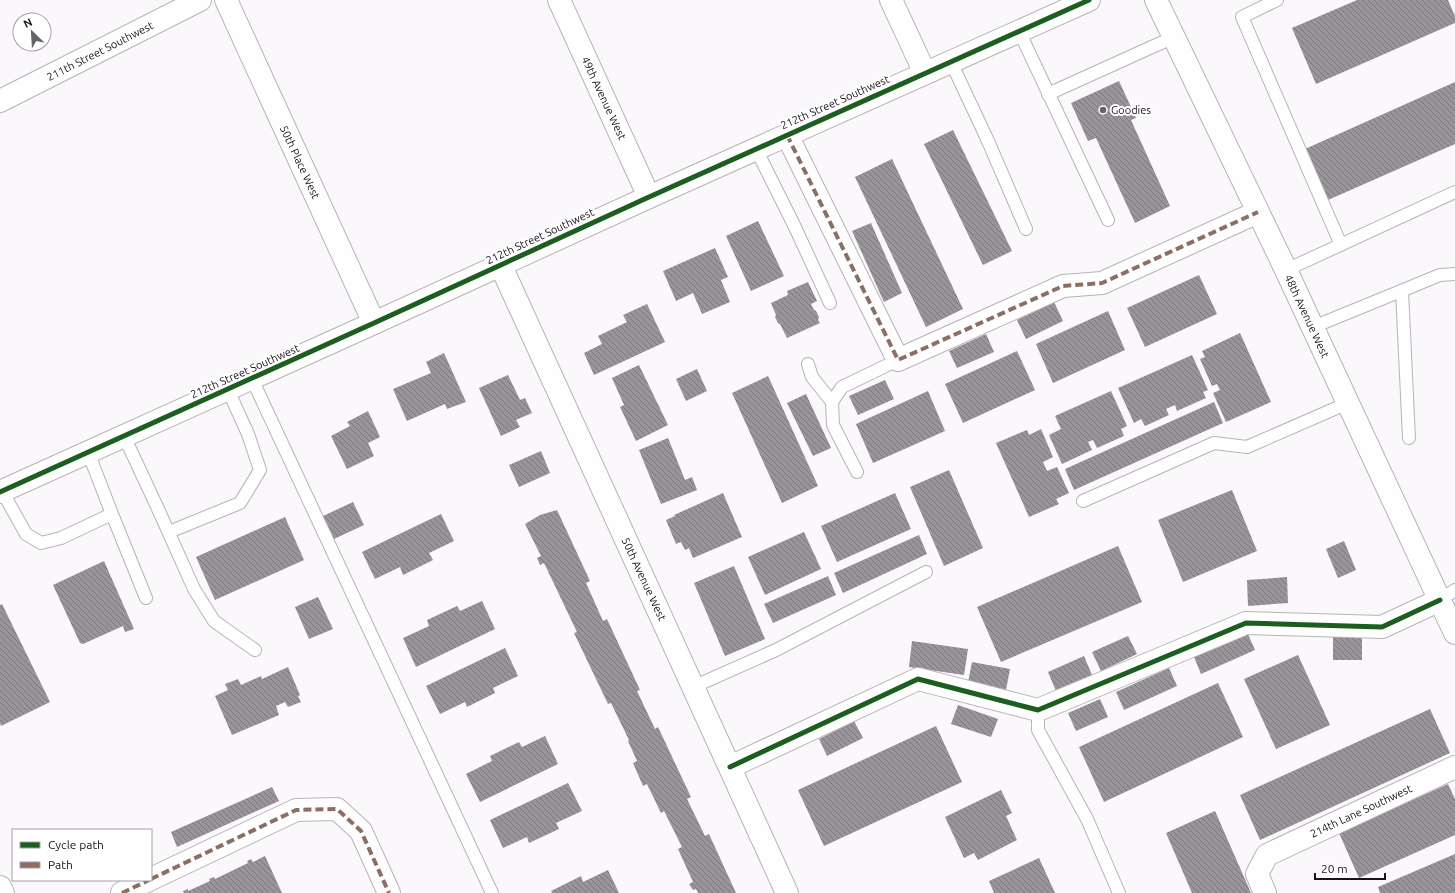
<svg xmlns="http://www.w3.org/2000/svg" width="1455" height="893" font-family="Ubuntu,sans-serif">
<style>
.building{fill:url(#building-back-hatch)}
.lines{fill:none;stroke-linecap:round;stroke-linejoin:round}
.service-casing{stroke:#b7b3b8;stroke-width:14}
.minor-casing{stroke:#b7b3b8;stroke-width:24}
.tertiary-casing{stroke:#b7b3b8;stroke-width:24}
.secondary-casing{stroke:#b7b3b8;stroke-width:24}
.service{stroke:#fefefe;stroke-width:12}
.minor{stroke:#fefefe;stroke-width:22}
.tertiary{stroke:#fefefe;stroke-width:22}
.secondary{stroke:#fefefe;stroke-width:22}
.quiet{stroke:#8d6e63;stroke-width:4;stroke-dasharray:8 4;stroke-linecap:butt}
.cycleway-casing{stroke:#fff;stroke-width:8}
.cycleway{stroke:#1b5e20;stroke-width:5}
.poi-dot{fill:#676269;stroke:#fff;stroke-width:1.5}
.labels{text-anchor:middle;stroke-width:4;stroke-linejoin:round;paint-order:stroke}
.street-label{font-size:11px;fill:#18111b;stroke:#fff}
.poi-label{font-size:11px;fill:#18111b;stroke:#fff;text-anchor:start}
</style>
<defs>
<pattern id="building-back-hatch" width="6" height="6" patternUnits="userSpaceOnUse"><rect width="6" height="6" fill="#98949a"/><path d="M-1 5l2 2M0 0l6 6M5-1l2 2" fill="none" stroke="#7b777d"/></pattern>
</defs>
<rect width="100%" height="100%" fill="#faf8fb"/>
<!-- building -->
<path class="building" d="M 1357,0 L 1448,0 L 1455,16 L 1455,23 L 1316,84 L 1292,28 Z
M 1119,81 L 1136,118 L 1131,120 L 1170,206 L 1135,223 L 1096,138 L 1088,141 L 1071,103 Z
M 1455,82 L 1455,144 L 1328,200 L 1305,149 Z
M 953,130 L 1012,251 L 983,265 L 924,144 Z
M 892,159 L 963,309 L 926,327 L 855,177 Z
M 758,221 L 784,276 L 751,291 L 726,236 Z
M 871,223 L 902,293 L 884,302 L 852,231 Z
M 715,248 L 728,277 L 721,280 L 730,302 L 702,314 L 693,293 L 676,301 L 663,271 Z
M 1199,275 L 1217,314 L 1145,347 L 1127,308 Z
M 808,282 L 817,301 L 811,304 L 814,310 L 816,311 L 819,317 L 818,320 L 820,323 L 787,338 L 780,324 L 778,323 L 775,317 L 776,315 L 771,303 L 788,295 L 787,291 Z
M 1054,302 L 1063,321 L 1026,339 L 1017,320 Z
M 647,304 L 665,342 L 594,375 L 584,353 L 602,344 L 598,336 L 627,322 L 623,315 Z
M 1108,311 L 1125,350 L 1053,383 L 1036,344 Z
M 1240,333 L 1271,402 L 1226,422 L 1213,393 L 1220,390 L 1217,384 L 1212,386 L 1200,359 L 1205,357 L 1202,351 Z
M 986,334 L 994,352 L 957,368 L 949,351 Z
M 1017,351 L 1035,390 L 963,423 L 945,384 Z
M 444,353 L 466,402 L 447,409 L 445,404 L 407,421 L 393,389 L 431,373 L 426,362 Z
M 1192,355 L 1208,390 L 1203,392 L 1206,398 L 1177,411 L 1175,405 L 1166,409 L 1169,415 L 1145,426 L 1141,419 L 1134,423 L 1118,388 Z
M 639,365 L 668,425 L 636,441 L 620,407 L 624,405 L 612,378 Z
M 697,369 L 707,391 L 686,401 L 676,379 Z
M 508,375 L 520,400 L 525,398 L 532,413 L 516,420 L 520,427 L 501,436 L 479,388 Z
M 768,376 L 818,486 L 782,503 L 732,393 Z
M 885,380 L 894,399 L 858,415 L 849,396 Z
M 928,391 L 945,431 L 873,463 L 856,424 Z
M 1111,391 L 1127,426 L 1121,429 L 1124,436 L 1097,448 L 1093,440 L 1088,442 L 1092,450 L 1062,464 L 1049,435 L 1061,429 L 1055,416 Z
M 806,394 L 831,448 L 813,456 L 787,403 Z
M 1214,402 L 1223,423 L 1074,490 L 1065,469 Z
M 368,411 L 380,437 L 368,443 L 374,456 L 347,469 L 331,436 L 350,426 L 347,422 Z
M 1041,429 L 1053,457 L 1043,462 L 1047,471 L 1057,467 L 1069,493 L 1056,499 L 1059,504 L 1029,517 L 996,443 L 1027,430 L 1029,435 Z
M 668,438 L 685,480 L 692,477 L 697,490 L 661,504 L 639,450 Z
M 541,451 L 550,473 L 519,487 L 509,465 Z
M 949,470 L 983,548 L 944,566 L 910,487 Z
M 1232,490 L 1257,551 L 1183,582 L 1158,520 Z
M 723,493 L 742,537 L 693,558 L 689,548 L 685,550 L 681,542 L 676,544 L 666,520 L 675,516 L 674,515 Z
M 895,493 L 911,529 L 837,562 L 821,526 Z
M 353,502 L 364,525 L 334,539 L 323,516 Z
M 557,510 L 590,581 L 586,583 L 603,621 L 607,619 L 640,690 L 637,691 L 655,729 L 658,727 L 691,797 L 687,799 L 705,836 L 709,834 L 736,893 L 698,893 L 696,889 L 693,890 L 689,884 L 693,882 L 678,849 L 682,847 L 664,811 L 661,813 L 647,784 L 643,786 L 633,763 L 637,761 L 628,741 L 629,740 L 611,703 L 608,704 L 574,633 L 577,632 L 544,563 L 540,565 L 537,558 L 541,556 L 525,524 L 540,515 Z
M 441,514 L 454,541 L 429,553 L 433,560 L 403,575 L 400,567 L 375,579 L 362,552 Z
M 285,517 L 304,560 L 215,600 L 196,557 Z
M 804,532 L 821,569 L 765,595 L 748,557 Z
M 919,535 L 927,554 L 843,593 L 834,573 Z
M 1344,541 L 1356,570 L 1338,578 L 1326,549 Z
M 1118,546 L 1142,602 L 1001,662 L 977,607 Z
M 104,561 L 134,629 L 125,632 L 123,626 L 83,644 L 80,643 L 53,585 Z
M 734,566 L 765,639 L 725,656 L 694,583 Z
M 828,576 L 836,595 L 773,623 L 764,604 Z
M 1287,577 L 1288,603 L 1248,606 L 1247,580 Z
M 318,597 L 333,629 L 309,639 L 295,607 Z
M 482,601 L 495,629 L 416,667 L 403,638 L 429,626 L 427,620 L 457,606 L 460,611 Z
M 2,604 L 50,702 L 1,726 L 0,723 L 0,605 Z
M 1247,632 L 1255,650 L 1201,674 L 1194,657 Z
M 1128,636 L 1137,654 L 1101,671 L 1092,652 Z
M 1333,637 L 1362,637 L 1362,660 L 1333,660 Z
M 912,641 L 968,649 L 964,675 L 909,667 Z
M 505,648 L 518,676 L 493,688 L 495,693 L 467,707 L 465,702 L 440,714 L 426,686 Z
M 1298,655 L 1330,725 L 1276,749 L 1244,679 Z
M 1084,656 L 1092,675 L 1056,691 L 1048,672 Z
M 972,662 L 1010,669 L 1006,690 L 968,682 Z
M 288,667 L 300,695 L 298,696 L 301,702 L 288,707 L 285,702 L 276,706 L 279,715 L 232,735 L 215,696 L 228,690 L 225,684 L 238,679 L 241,685 L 261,676 L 262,679 Z
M 1169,668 L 1177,686 L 1124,710 L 1116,692 Z
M 1218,683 L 1243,737 L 1104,802 L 1079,747 Z
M 1100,699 L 1108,717 L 1076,731 L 1068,713 Z
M 958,705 L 998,719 L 991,737 L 951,724 Z
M 1430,709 L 1450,753 L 1260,840 L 1240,795 Z
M 854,721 L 863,738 L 827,756 L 819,739 Z
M 936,726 L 962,782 L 824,846 L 798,790 Z
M 545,736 L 558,764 L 480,802 L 466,774 L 492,761 L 490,756 L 519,742 L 522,747 Z
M 568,783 L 582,811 L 556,823 L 559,829 L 529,843 L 527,837 L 503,848 L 490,820 Z
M 1448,784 L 1455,799 L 1455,835 L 1359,878 L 1339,833 Z
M 272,787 L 279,801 L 177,847 L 171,832 Z
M 1001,790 L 1012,813 L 1006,816 L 1017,840 L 978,860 L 974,853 L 964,858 L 945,817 Z
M 1215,811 L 1251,893 L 1192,893 L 1166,833 Z
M 1455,854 L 1455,893 L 1380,893 L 1378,887 Z
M 265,856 L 282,893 L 184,893 L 183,891 L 188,889 L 188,891 L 210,881 L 209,879 L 214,877 L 215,879 L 248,863 L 247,861 L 251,859 L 253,862 Z
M 1039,858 L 1055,893 L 994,893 L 989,881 Z
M 608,870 L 619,893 L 552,893 L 551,891 L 581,876 L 583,882 Z"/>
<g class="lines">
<!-- service casing -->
<g class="service-casing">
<path id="service" d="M 1277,0 L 1242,17 L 1341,245
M 1019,31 L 1108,220
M 951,62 L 988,141 L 1026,229
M 1048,94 L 1174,37
M 756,149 L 794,225 L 830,303
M 1286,270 L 1455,192
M 1402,291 L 1409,438
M 1313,327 L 1440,275 L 1455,274
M 808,364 L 812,377 L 832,402
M 252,379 L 492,893
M 124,436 L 159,511 L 194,589 L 214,621 L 255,650
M 857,472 L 833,425 L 832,402 L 842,387 L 898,360
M 2,491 L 26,534 L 41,543 L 61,538 L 112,514 L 88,452
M 1083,501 L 1214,443 L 1247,447 L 1348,403
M 112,514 L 146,598
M 169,532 L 240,503 L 260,470 L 248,434 L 228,390
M 1440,600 L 1455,590
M 693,687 L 776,650 L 926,572
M 1038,710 L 1038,730 L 1087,819 L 1119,893"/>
</g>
<!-- minor casing -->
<g class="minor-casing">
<path id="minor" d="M 226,0 L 374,323
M 559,0 L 649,197
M 891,0 L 925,73
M 0,101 L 200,0
M 787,135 L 898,360 L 1063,286 L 1102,283 L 1258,212
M 501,266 L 787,893
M 730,767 L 918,679 L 1038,710 L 1246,623 L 1382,627 L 1440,600
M 151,879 L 296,810 L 337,809 L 361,831 L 389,893
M 122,893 L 149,880
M 1265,893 L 1257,874 L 1267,855 L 1455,767"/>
</g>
<!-- tertiary casing -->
<g class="tertiary-casing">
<path id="tertiary" d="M 0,887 L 3,893"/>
</g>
<!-- secondary casing -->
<g class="secondary-casing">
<path id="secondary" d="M 1156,0 L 1286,270 L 1455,633
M 0,492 L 374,323 L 649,197 L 1089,0"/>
</g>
<!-- service -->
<use href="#service" class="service"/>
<!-- minor -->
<use href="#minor" class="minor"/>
<!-- tertiary -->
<use href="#tertiary" class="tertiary"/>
<!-- secondary -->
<use href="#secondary" class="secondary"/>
<!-- quiet -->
<path class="quiet" d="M 787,135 L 898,360 L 1063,286 L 1102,283 L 1258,212
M 151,879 L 296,810 L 337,809 L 361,831 L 389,893
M 122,893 L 149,880"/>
<!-- cycleway casing -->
<g class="cycleway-casing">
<path id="cycleway" d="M 0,492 L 374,323 L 649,197 L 1089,0
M 730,767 L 918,679 L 1038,710 L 1246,623 L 1382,627 L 1440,600"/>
</g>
<!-- cycleway -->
<use href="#cycleway" class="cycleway"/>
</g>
<!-- markers -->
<circle class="poi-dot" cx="1103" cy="110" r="4"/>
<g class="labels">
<!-- street labels -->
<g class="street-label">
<text transform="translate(100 51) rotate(-27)" y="4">211th Street Southwest</text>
<text transform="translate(604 98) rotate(65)" y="4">49th Avenue West</text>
<text transform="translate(835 102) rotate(-24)" y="4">212th Street Southwest</text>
<text transform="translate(300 162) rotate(65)" y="4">50th Place West</text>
<text transform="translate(540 236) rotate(-25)" y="4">212th Street Southwest</text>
<text transform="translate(1307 316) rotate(65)" y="4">48th Avenue West</text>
<text transform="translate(245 371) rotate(-24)" y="4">212th Street Southwest</text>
<text transform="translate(644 579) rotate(65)" y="4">50th Avenue West</text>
<text transform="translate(1361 811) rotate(-25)" y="4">214th Lane Southwest</text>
</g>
<!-- poi labels -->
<g class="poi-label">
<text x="1111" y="114">Goodies</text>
</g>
</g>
<!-- legend -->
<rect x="12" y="829" width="140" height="52" fill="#ffffff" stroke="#a3a0a4"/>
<rect x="20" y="842" width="20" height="6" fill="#1b5e20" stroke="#a3a0a4"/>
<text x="48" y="849" font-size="12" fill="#18111b">Cycle path</text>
<rect x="20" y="862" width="20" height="6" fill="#8d6e63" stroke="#a3a0a4"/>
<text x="48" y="869" font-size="12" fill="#18111b">Path</text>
<!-- north arrow -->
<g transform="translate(32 32) rotate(335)"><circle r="19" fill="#ffffff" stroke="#a3a0a4"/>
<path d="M0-3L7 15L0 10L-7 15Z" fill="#676269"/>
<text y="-6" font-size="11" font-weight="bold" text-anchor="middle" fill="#18111b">N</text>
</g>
<!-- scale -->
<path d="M1315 873v6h70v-6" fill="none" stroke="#18111b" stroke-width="2"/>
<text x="1321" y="873" font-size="12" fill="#18111b" stroke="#ffffff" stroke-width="3" paint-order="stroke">20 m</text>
</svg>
